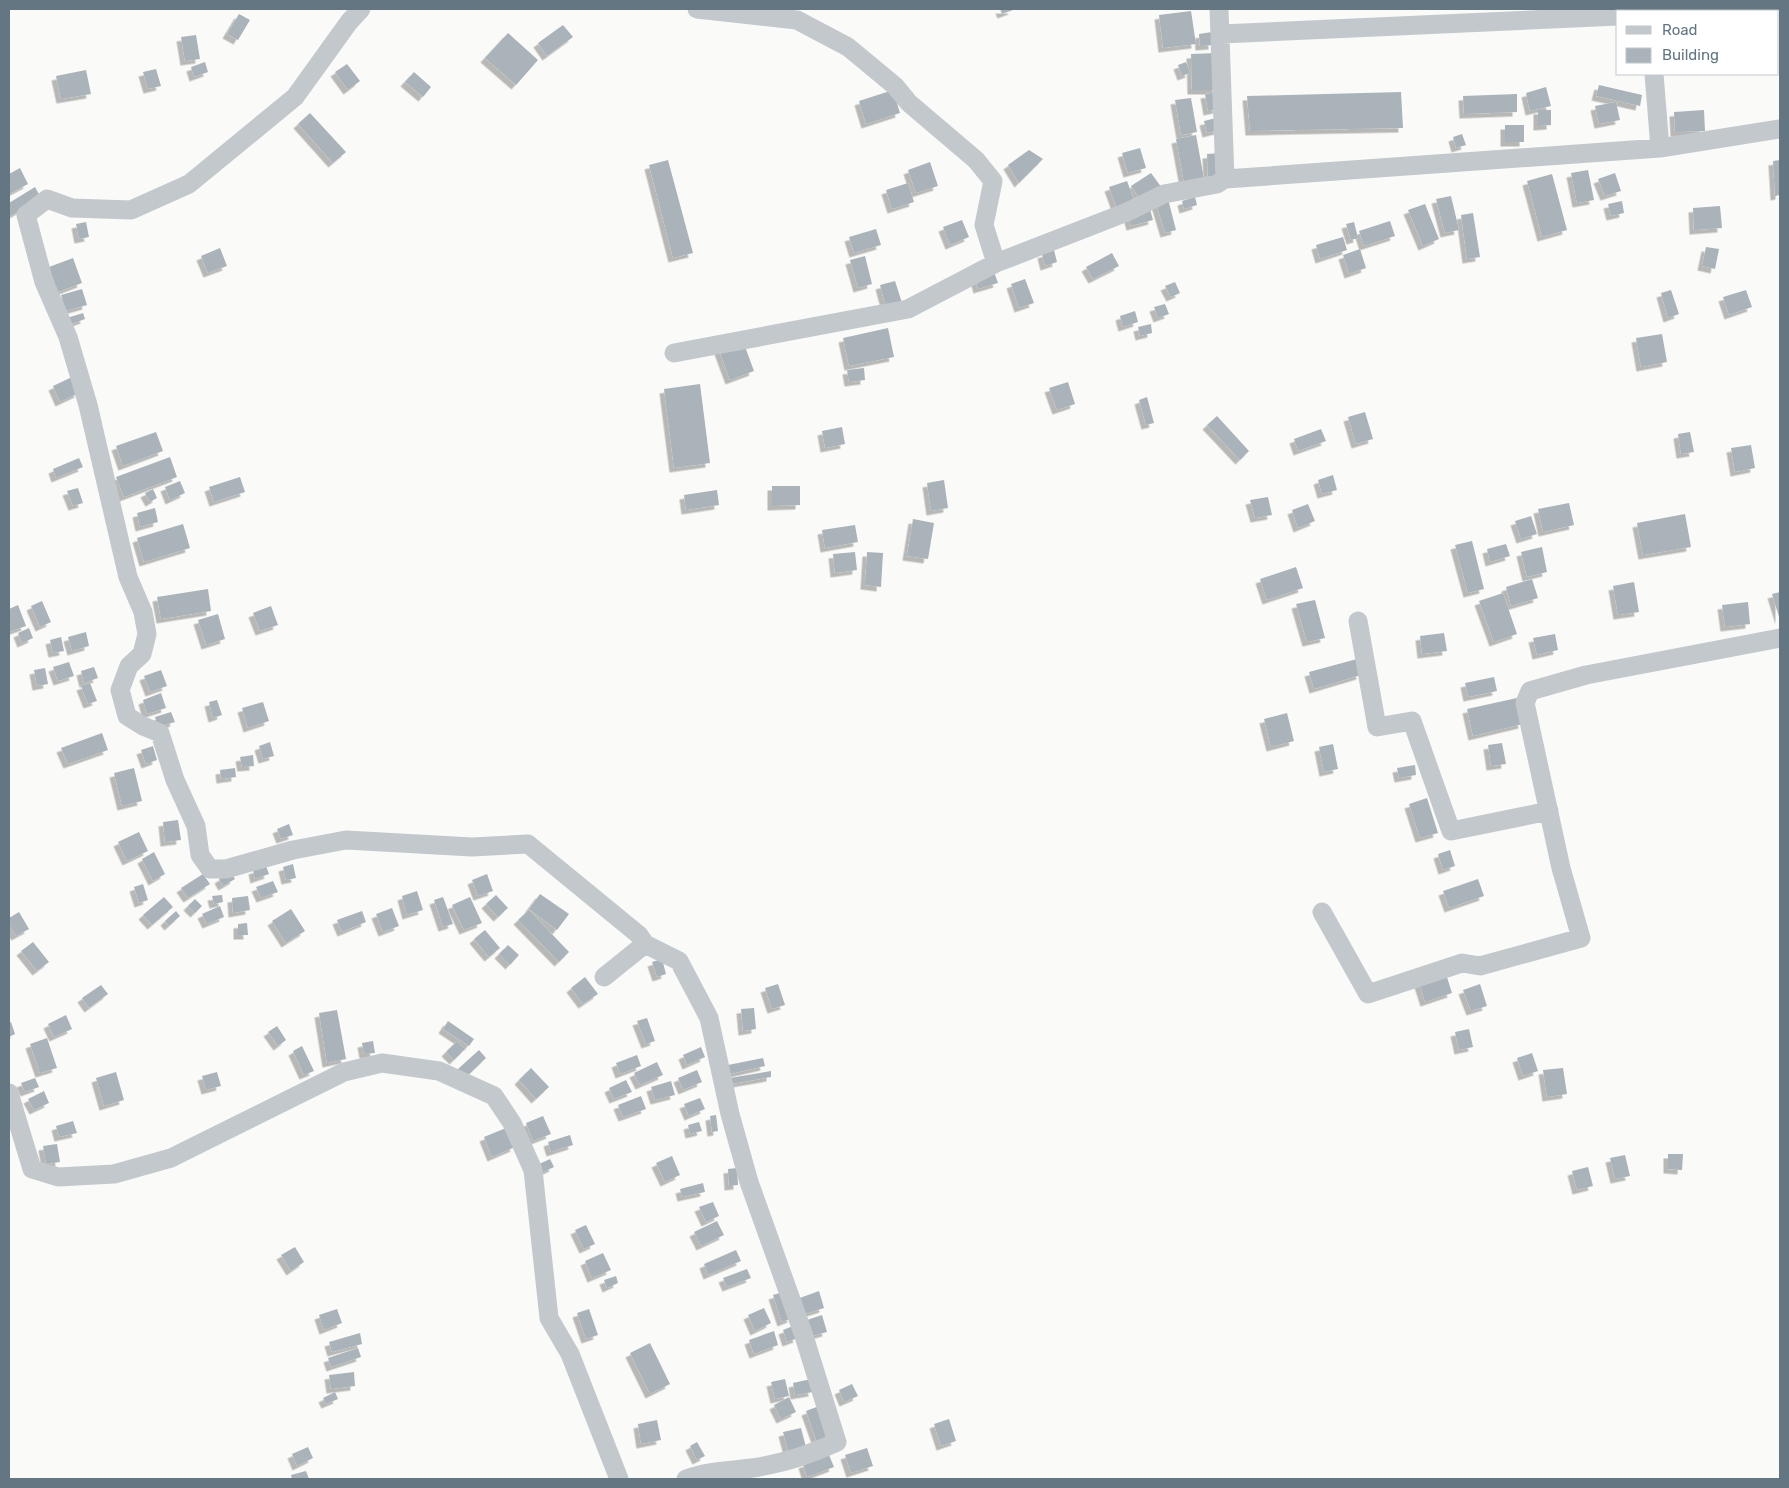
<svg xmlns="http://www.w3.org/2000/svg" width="1789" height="1488" font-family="Rubik,sans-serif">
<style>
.building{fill:#aab3b9;filter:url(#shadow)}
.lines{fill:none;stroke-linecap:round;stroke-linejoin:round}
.minor{stroke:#c3c8cc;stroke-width:19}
</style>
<defs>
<filter id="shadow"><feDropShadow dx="-4.5" dy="4.5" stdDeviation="0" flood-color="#0004"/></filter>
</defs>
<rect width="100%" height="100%" fill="#fafaf8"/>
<!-- building -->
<path class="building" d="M 1000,9 L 1012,9 L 1013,10 L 1002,14 Z
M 1191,11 L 1196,44 L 1163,48 L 1159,15 Z
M 239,14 L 250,20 L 238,40 L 227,34 Z
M 563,25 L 573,37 L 547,56 L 538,43 Z
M 1212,32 L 1213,45 L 1200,46 L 1199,34 Z
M 508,33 L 538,60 L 516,85 L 485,58 Z
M 196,35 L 200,59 L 185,61 L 181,37 Z
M 1216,53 L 1217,90 L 1192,90 L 1191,54 Z
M 205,62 L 208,72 L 194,77 L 191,67 Z
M 1186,62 L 1190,73 L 1182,76 L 1178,65 Z
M 347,64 L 360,81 L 348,90 L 335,72 Z
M 156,69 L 161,86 L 148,89 L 143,72 Z
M 86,70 L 91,94 L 61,99 L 56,76 Z
M 414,72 L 431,87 L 423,97 L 405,82 Z
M 1599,85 L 1642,95 L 1640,106 L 1596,96 Z
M 1546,87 L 1551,106 L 1530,111 L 1526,93 Z
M 893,90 L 900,113 L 866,124 L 859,101 Z
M 1401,92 L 1403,128 L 1250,131 L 1247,96 Z
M 1214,93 L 1218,109 L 1208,111 L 1205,94 Z
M 1517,94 L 1517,112 L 1464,114 L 1463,96 Z
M 1191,98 L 1197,132 L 1181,135 L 1175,100 Z
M 1616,102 L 1620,120 L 1599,124 L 1595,106 Z
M 1538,110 L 1551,110 L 1551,125 L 1538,126 Z
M 1704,110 L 1705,131 L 1675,132 L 1674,112 Z
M 310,113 L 346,152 L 333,163 L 298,124 Z
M 1216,118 L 1219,130 L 1207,133 L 1204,121 Z
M 1505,125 L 1524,125 L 1524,142 L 1505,142 Z
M 1462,134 L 1466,145 L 1456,148 L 1453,137 Z
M 1196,135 L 1205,184 L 1185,188 L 1176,139 Z
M 1140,148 L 1146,168 L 1128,173 L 1122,153 Z
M 1029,150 L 1043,159 L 1019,183 L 1008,165 Z
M 1221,153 L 1223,177 L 1208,178 L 1207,154 Z
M 668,160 L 693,253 L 673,258 L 649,165 Z
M 1780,160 L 1780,195 L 1775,196 L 1773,161 Z
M 930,162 L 938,186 L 916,193 L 908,170 Z
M 20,168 L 28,184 L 9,194 L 9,174 Z
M 1588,170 L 1594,200 L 1577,203 L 1571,173 Z
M 1151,173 L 1162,188 L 1142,202 L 1131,186 Z
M 1615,173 L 1621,191 L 1605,196 L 1598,179 Z
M 1552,174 L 1567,230 L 1542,237 L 1527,181 Z
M 1127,181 L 1135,203 L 1117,209 L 1109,187 Z
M 908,183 L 914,202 L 892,209 L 886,190 Z
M 35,187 L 41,198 L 9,217 L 9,203 Z
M 1451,196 L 1459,230 L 1445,233 L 1436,199 Z
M 1195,197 L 1197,205 L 1184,209 L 1182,201 Z
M 1168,199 L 1176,230 L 1165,233 L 1156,203 Z
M 1622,201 L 1624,213 L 1611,216 L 1608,204 Z
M 1425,204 L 1439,239 L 1423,246 L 1408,210 Z
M 1720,206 L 1722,228 L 1694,230 L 1693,208 Z
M 1150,209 L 1153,220 L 1131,226 L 1128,215 Z
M 1473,213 L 1480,257 L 1467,259 L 1461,215 Z
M 962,220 L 969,237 L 950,245 L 943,227 Z
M 1390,221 L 1395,236 L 1364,246 L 1359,231 Z
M 86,222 L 89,237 L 79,239 L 76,224 Z
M 1354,222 L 1358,238 L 1351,240 L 1346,224 Z
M 876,229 L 881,245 L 854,253 L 849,237 Z
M 1343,237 L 1347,250 L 1320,259 L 1316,245 Z
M 1706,247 L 1719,249 L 1715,269 L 1702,266 Z
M 220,248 L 227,266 L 208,273 L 201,256 Z
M 1360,249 L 1366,268 L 1349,274 L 1343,255 Z
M 1054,250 L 1057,262 L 1045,266 L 1042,254 Z
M 1112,253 L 1119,266 L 1093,279 L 1086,267 Z
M 865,256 L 872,284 L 858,288 L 850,260 Z
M 73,258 L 82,283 L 58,292 L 49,267 Z
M 994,272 L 998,283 L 978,289 L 975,278 Z
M 1025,279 L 1034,303 L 1019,308 L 1011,284 Z
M 895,281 L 902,303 L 886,307 L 880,285 Z
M 1175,282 L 1180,293 L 1171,297 L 1165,286 Z
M 82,289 L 87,305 L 66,311 L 61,295 Z
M 1671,290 L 1679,314 L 1668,318 L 1661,293 Z
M 1746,290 L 1752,307 L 1729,315 L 1723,297 Z
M 1165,304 L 1169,314 L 1158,318 L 1154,307 Z
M 1135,311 L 1138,322 L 1123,327 L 1120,316 Z
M 83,313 L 85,319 L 69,325 L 67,318 Z
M 1151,324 L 1152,333 L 1140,336 L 1138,327 Z
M 888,328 L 894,357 L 849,366 L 843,338 Z
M 740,333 L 754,371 L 730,380 L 716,342 Z
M 1662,334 L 1667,362 L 1641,367 L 1636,338 Z
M 864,368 L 865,380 L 849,382 L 847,370 Z
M 72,377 L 79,393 L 60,402 L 53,386 Z
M 1068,382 L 1075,404 L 1057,410 L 1049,388 Z
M 700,384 L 710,463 L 674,468 L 664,389 Z
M 1147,397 L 1154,423 L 1146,425 L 1139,400 Z
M 1365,412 L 1373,439 L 1356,444 L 1348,417 Z
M 1217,416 L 1249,451 L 1240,460 L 1207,425 Z
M 842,427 L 845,444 L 825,448 L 822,431 Z
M 1321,429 L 1326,441 L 1298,451 L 1294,439 Z
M 156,432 L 163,451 L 123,466 L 116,446 Z
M 1690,432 L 1694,452 L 1681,454 L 1678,434 Z
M 1751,445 L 1755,468 L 1735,472 L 1731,448 Z
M 170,457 L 177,477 L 124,497 L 116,477 Z
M 79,458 L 83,467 L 56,478 L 53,469 Z
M 1333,475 L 1337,490 L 1322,494 L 1318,480 Z
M 240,477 L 245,492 L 214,502 L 209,487 Z
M 944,480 L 948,508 L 931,511 L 927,483 Z
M 180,481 L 185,493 L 170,500 L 165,487 Z
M 772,486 L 800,486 L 800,505 L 772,506 Z
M 78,488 L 83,503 L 73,506 L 67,491 Z
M 153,489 L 157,498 L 150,502 L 145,493 Z
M 717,490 L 719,505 L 686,510 L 684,495 Z
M 1268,497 L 1272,515 L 1255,518 L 1250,500 Z
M 1569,503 L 1574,525 L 1543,532 L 1538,509 Z
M 1308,504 L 1315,521 L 1298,528 L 1292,510 Z
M 155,508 L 158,522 L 140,527 L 137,513 Z
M 1685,514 L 1691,547 L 1643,555 L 1637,523 Z
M 1531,516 L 1537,534 L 1521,539 L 1515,521 Z
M 913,519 L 934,523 L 928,559 L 907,556 Z
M 183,524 L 190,548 L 144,562 L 137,538 Z
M 855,525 L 858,542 L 825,548 L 822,530 Z
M 1472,541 L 1484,589 L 1468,593 L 1455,545 Z
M 1506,544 L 1510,556 L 1490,562 L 1487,549 Z
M 1542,547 L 1547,572 L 1527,577 L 1521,552 Z
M 855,552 L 857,570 L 835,573 L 833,554 Z
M 867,552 L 883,553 L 881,587 L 865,585 Z
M 1296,567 L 1303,588 L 1267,600 L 1260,579 Z
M 1532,579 L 1538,598 L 1511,606 L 1506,587 Z
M 1634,582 L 1639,612 L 1618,615 L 1613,586 Z
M 208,589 L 211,611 L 161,619 L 157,597 Z
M 1780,592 L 1780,620 L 1772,594 Z
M 1503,593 L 1517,634 L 1494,642 L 1479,601 Z
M 1315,600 L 1325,638 L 1307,642 L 1296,604 Z
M 42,601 L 51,622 L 40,627 L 31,606 Z
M 1748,602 L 1750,624 L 1725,627 L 1722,605 Z
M 18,605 L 26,626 L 9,632 L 9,609 Z
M 271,606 L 278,625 L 260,631 L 253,613 Z
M 218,614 L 225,639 L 206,645 L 198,620 Z
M 29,628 L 33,638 L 22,643 L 18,633 Z
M 86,632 L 89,646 L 72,651 L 68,637 Z
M 1444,633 L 1447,651 L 1422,654 L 1420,636 Z
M 1555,634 L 1558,650 L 1537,655 L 1533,638 Z
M 61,637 L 64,651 L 53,653 L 50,640 Z
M 1357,659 L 1361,675 L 1314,689 L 1309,672 Z
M 69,662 L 74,676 L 58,681 L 53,667 Z
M 94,667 L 98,678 L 84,683 L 81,671 Z
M 45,668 L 48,684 L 37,686 L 34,670 Z
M 161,670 L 167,686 L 150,692 L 144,676 Z
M 1494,677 L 1497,691 L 1468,697 L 1465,683 Z
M 90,683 L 97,701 L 88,704 L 81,686 Z
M 161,693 L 166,708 L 147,714 L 143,700 Z
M 1517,698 L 1523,724 L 1473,736 L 1467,709 Z
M 217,700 L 222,715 L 213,718 L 209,702 Z
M 263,702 L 269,721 L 248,728 L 242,708 Z
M 171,712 L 175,722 L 158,727 L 155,717 Z
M 1287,713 L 1294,741 L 1271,747 L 1264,719 Z
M 102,733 L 108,750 L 68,764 L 61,748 Z
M 270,742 L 274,756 L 263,759 L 259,746 Z
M 1502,743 L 1506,764 L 1491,766 L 1488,745 Z
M 1333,744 L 1338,769 L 1324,772 L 1319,747 Z
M 153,746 L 157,760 L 146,764 L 141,750 Z
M 253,755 L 254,766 L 242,767 L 240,757 Z
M 1415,765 L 1416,775 L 1399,778 L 1397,768 Z
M 134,768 L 142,801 L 122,806 L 114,773 Z
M 235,768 L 236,777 L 221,779 L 220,770 Z
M 1427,798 L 1438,833 L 1420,838 L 1409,804 Z
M 178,820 L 181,840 L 165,842 L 163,822 Z
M 289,824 L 293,835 L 281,839 L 277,829 Z
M 139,832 L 148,851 L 127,861 L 118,842 Z
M 1450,850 L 1455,866 L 1443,870 L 1438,854 Z
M 154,852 L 165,874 L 153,881 L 142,859 Z
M 293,864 L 296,878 L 286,880 L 283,867 Z
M 266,866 L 269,874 L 255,879 L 253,870 Z
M 230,872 L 235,879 L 223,886 L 219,879 Z
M 203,874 L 210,884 L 188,898 L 181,888 Z
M 487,874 L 493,891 L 478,896 L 472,880 Z
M 1478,879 L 1484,896 L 1449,908 L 1443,891 Z
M 273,881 L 278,892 L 261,898 L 256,887 Z
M 143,884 L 148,900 L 139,903 L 134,887 Z
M 417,891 L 423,910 L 407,915 L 402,896 Z
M 540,894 L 569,914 L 557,930 L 529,909 Z
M 222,895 L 223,902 L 214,904 L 212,896 Z
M 496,895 L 508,908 L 498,917 L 486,904 Z
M 248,896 L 250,910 L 233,913 L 232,898 Z
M 164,897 L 173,907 L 152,925 L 143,915 Z
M 443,897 L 453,924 L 443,927 L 434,900 Z
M 470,897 L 482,923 L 464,930 L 452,905 Z
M 195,899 L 202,906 L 195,913 L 188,906 Z
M 220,906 L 224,917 L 207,924 L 202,914 Z
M 392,908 L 399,926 L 383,932 L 376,914 Z
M 291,909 L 305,931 L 286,943 L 272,921 Z
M 529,910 L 569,952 L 559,962 L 518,920 Z
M 176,911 L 180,916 L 169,926 L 165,921 Z
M 362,911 L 366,922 L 342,932 L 337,920 Z
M 19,912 L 29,929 L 16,936 L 9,925 L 9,918 Z
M 247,923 L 248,935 L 238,935 L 238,924 Z
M 485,930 L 500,948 L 489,957 L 474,939 Z
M 33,942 L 49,962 L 37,971 L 21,951 Z
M 508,945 L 519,955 L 510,965 L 499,954 Z
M 662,959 L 666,974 L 657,977 L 652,962 Z
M 1445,971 L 1452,993 L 1425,1002 L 1418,980 Z
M 585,977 L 598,994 L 583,1004 L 571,988 Z
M 778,984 L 785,1005 L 772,1009 L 765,988 Z
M 1480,984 L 1487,1006 L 1471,1011 L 1463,990 Z
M 101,985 L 108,994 L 89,1008 L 82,998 Z
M 754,1008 L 756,1029 L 743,1031 L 741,1009 Z
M 337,1010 L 346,1059 L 327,1063 L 319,1013 Z
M 66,1015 L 72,1029 L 54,1037 L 48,1024 Z
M 647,1018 L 655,1041 L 646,1044 L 637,1021 Z
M 448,1021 L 474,1039 L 469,1046 L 443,1029 Z
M 11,1022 L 15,1034 L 9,1037 L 9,1023 Z
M 277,1026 L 286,1040 L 278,1046 L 268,1032 Z
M 1469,1029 L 1473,1047 L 1459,1050 L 1455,1032 Z
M 47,1038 L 57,1068 L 40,1073 L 30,1044 Z
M 373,1041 L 375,1053 L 364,1054 L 362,1043 Z
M 457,1041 L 465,1049 L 454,1060 L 446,1052 Z
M 302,1046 L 314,1071 L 304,1075 L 293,1051 Z
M 701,1047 L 705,1057 L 687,1065 L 683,1055 Z
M 479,1050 L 486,1058 L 464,1079 L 456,1071 Z
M 1532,1053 L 1538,1071 L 1523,1076 L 1517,1058 Z
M 637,1055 L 641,1066 L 620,1074 L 616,1063 Z
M 763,1058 L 765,1066 L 730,1074 L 728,1065 Z
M 657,1062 L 663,1075 L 640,1085 L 634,1073 Z
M 531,1068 L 549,1087 L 536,1099 L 519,1080 Z
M 1563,1068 L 1567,1094 L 1547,1097 L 1543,1070 Z
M 697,1070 L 702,1082 L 683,1090 L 678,1078 Z
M 771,1071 L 771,1077 L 731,1084 L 730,1078 Z
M 116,1072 L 124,1100 L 104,1106 L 96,1078 Z
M 217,1072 L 221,1086 L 206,1090 L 202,1076 Z
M 35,1078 L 39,1087 L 25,1092 L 21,1083 Z
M 626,1080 L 632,1092 L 614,1099 L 609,1088 Z
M 671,1081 L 675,1095 L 655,1100 L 651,1087 Z
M 44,1091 L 49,1103 L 34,1110 L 28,1099 Z
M 641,1096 L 646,1109 L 623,1117 L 618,1105 Z
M 700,1098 L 705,1109 L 689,1116 L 684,1104 Z
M 716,1115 L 718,1131 L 712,1132 L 710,1116 Z
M 543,1116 L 551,1134 L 533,1141 L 526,1123 Z
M 73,1121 L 77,1133 L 59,1137 L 56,1126 Z
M 699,1122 L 702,1131 L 690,1134 L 688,1125 Z
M 506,1128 L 515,1147 L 492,1157 L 484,1137 Z
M 570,1135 L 573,1145 L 551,1152 L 548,1142 Z
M 57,1144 L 60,1162 L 46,1164 L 43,1146 Z
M 1668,1154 L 1683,1154 L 1682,1170 L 1668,1169 Z
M 1625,1155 L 1630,1176 L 1615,1179 L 1610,1158 Z
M 672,1156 L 680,1175 L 665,1182 L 656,1163 Z
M 550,1159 L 554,1167 L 539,1174 L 535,1166 Z
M 1588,1167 L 1593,1186 L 1577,1190 L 1572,1171 Z
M 737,1168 L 738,1185 L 729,1186 L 728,1169 Z
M 703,1183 L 705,1192 L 682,1197 L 680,1189 Z
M 713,1202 L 719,1216 L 706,1222 L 699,1207 Z
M 717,1221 L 724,1235 L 701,1246 L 694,1232 Z
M 586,1225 L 595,1244 L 584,1249 L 575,1230 Z
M 295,1247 L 304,1262 L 291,1271 L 281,1255 Z
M 736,1250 L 741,1261 L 708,1275 L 704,1264 Z
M 603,1253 L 611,1270 L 592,1278 L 585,1261 Z
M 747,1269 L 751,1278 L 727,1287 L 723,1278 Z
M 616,1276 L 618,1283 L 607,1288 L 604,1280 Z
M 819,1291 L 824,1308 L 802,1315 L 797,1299 Z
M 783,1292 L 792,1318 L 782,1322 L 773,1295 Z
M 764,1308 L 771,1323 L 755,1331 L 748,1315 Z
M 337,1309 L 342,1323 L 324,1330 L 319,1315 Z
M 589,1309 L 598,1335 L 586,1339 L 577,1313 Z
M 822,1315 L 827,1332 L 812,1336 L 807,1320 Z
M 793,1326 L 798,1338 L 787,1342 L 783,1330 Z
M 774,1331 L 778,1345 L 754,1354 L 749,1340 Z
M 360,1333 L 362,1344 L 332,1352 L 329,1342 Z
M 650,1343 L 670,1384 L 650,1394 L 630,1353 Z
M 358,1348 L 361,1357 L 331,1367 L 328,1358 Z
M 354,1372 L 355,1386 L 331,1389 L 329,1375 Z
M 785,1379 L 789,1396 L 775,1399 L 771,1382 Z
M 811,1379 L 813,1392 L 795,1395 L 793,1383 Z
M 852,1384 L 858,1396 L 844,1402 L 839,1390 Z
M 335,1392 L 338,1399 L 326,1404 L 323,1398 Z
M 789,1397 L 796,1412 L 781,1419 L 774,1405 Z
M 819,1406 L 830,1437 L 817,1442 L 806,1411 Z
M 949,1419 L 956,1441 L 941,1446 L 934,1424 Z
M 657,1420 L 661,1440 L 641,1444 L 638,1424 Z
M 801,1428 L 806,1447 L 788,1451 L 783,1432 Z
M 697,1442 L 705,1456 L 697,1460 L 690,1446 Z
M 308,1447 L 313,1458 L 297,1466 L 292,1454 Z
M 867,1448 L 873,1466 L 851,1473 L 845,1455 Z
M 829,1455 L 834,1467 L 807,1477 L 803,1464 Z
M 306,1471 L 309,1479 L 292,1479 L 291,1475 Z"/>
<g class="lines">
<!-- minor -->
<path class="minor" d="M 361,9 L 349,22 L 295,97 L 189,184 L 131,210 L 72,208 L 47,199 L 26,215 L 44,282 L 68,337 L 88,405 L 128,577 L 143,612 L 147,634 L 142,654 L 129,666 L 120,690 L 127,716 L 143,726 L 160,733 L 175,780 L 196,826 L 200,855 L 210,869 L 226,869 L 293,850 L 346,840 L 472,847 L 528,844 L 639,935 L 645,944 L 604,977
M 697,9 L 797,20 L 848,47 L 895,86 L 909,103 L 976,160 L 993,181 L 984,225 L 996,263
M 1219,9 L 1225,179 L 1660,148 L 1780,129
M 1649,9 L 1649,11
M 1221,34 L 1618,16
M 1654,74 L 1660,148
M 674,353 L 908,309 L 996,263 L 1127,212 L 1164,194 L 1217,184 L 1225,179
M 1358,621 L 1377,727 L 1412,721 L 1451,831 L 1549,811
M 1322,912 L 1368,994 L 1462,963 L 1480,966 L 1581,938 L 1561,868 L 1525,703 L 1530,691 L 1586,675 L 1780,638
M 645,944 L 679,961 L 709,1018 L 730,1114 L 749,1182 L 803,1333 L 837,1442 C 808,1455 790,1461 759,1467 C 734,1471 709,1470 686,1479
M 9,1093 L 32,1169 L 58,1177 L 114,1174 L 171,1158 L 344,1072 L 382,1063 L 439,1071 L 494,1096 L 512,1123 L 533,1170 L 549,1318 L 570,1354 L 619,1479"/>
</g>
<!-- border -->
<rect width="1789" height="1488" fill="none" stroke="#657683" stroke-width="20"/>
<!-- legend -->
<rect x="1616" y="10" width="162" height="65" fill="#ffffff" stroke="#c1c8cd"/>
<rect x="1626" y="26" width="25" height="8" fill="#c3c8cc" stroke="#c1c8cd"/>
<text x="1662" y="35" font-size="15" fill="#657683">Road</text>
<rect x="1626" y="48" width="25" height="15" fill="#aab3b9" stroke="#c1c8cd"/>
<text x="1662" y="60" font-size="15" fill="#657683">Building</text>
</svg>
